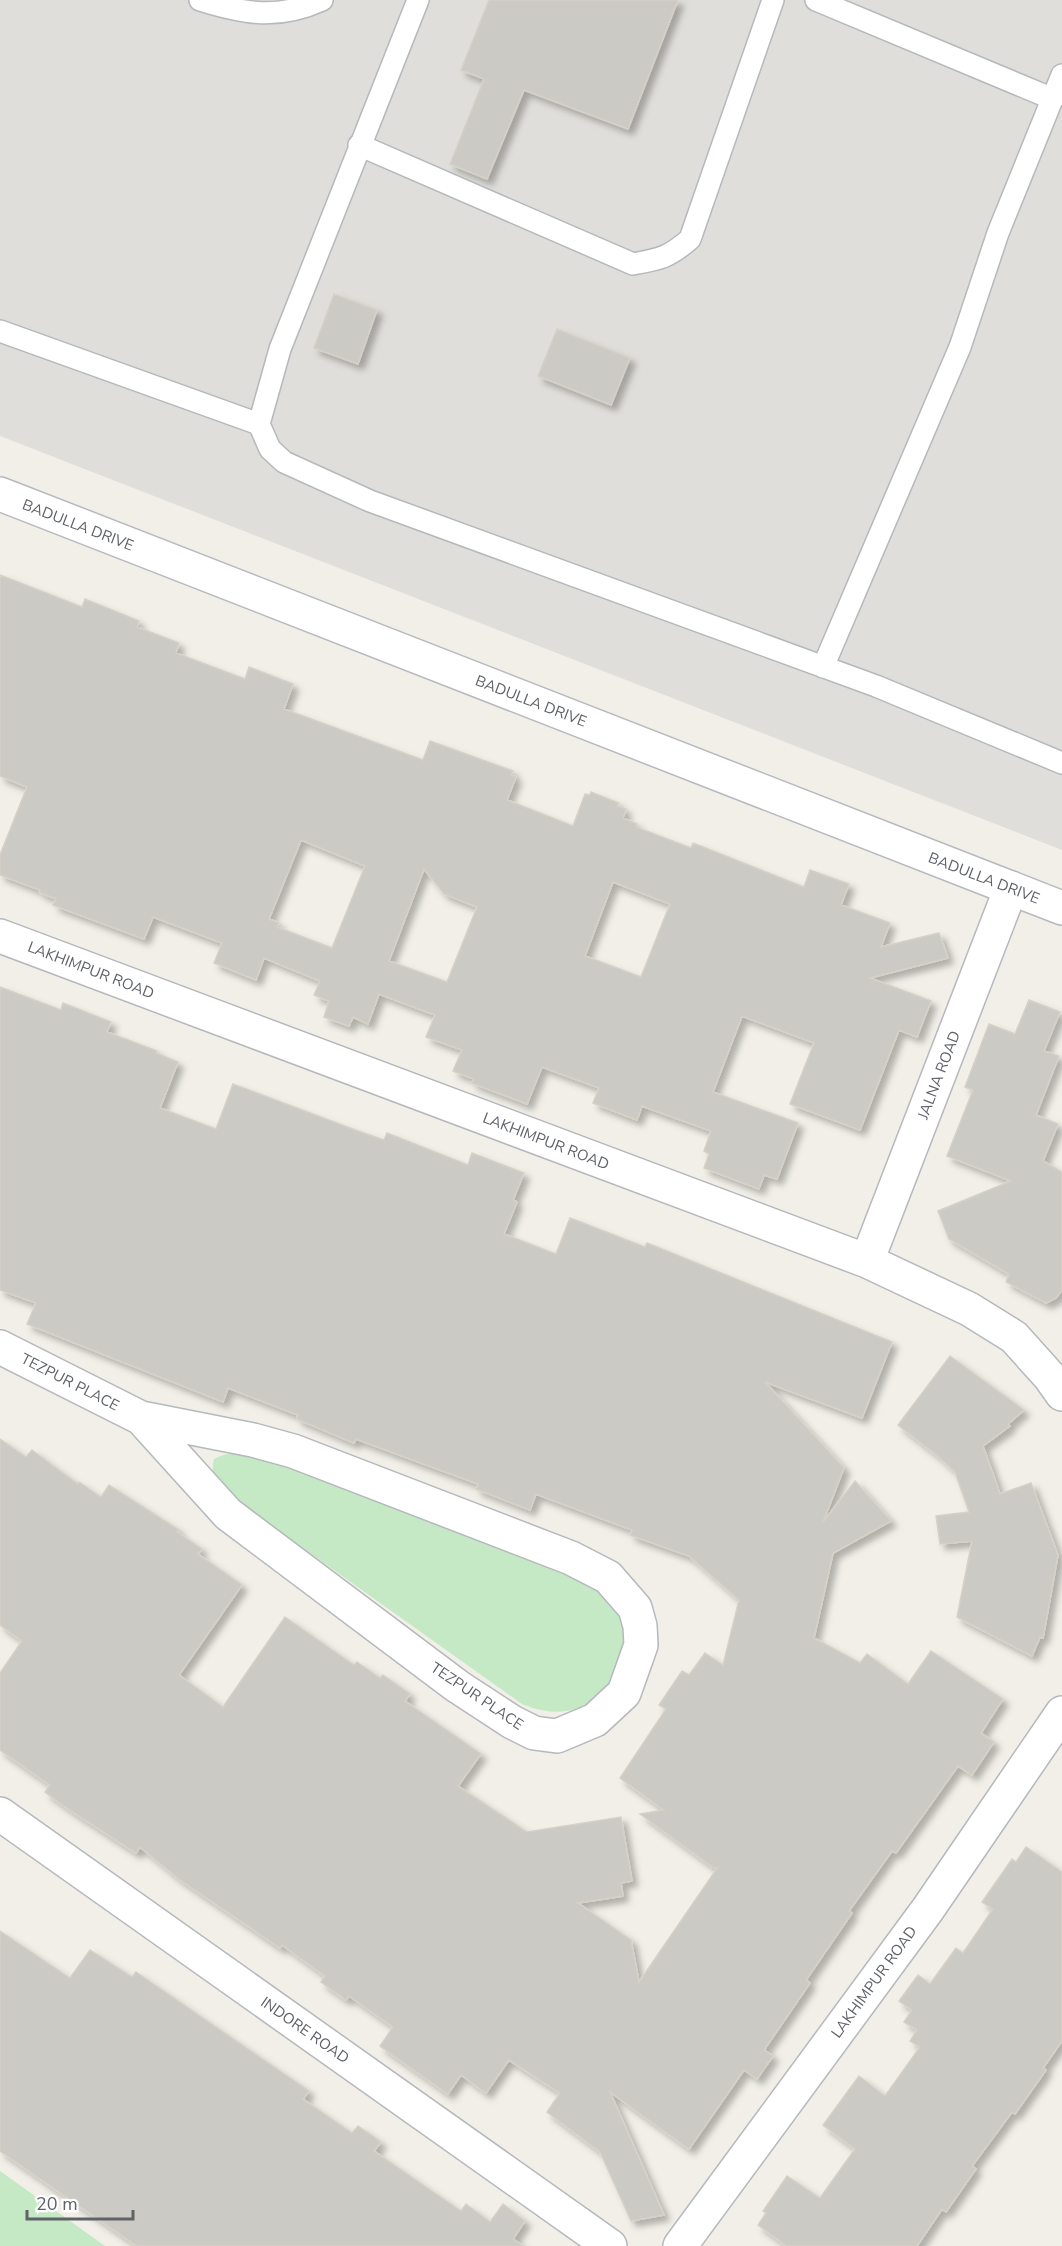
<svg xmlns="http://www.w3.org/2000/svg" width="1062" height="2246" font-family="'Nunito Sans',sans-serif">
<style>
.industrial{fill:#e0deda}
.green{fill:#c5e8c5}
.building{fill:#cccac5;stroke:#d6d1c6;stroke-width:1.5;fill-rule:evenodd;filter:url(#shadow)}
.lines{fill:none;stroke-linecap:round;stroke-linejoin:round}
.lane-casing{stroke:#b5b8bc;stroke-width:24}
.street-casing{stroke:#b5b8bc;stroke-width:36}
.secondary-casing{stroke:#b6babf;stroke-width:36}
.lane{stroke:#fff;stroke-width:21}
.street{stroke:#fff;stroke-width:33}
.secondary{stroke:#fff;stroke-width:33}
.labels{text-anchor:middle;stroke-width:4.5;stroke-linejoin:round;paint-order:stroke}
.street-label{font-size:15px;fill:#5f6368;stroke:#fff}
</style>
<defs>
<filter id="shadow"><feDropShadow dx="5.5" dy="5.5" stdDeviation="3" flood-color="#0004"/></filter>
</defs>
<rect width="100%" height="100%" fill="#f1efe8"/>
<!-- industrial -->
<path class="industrial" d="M 0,0 L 1062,0 L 1062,850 L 0,436 Z"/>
<!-- green -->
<path class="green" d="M 240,1452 L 311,1474 L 598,1588 C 604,1594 617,1603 620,1611 C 623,1619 627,1634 627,1643 C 627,1649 621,1658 619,1665 C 603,1708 563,1722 522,1704 L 220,1489 C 214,1479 211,1472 214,1459 L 223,1455 Z
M 0,2171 L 105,2246 L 0,2246 Z"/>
<!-- building -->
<path class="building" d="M 489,0 L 678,0 L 628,129 L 524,90 L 487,179 L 450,164 L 484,79 L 461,70 Z
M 334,294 L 377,310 L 358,364 L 314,348 Z
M 557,329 L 630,358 L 611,405 L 538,376 Z
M 0,575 L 82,607 L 85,599 L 139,621 L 137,627 L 179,643 L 176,653 L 245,679 L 249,667 L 293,684 L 284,709 L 423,760 L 430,741 L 513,771 L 511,775 L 516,777 L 507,800 L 573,826 L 585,794 L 590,795 L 591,792 L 619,803 L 617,806 L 626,809 L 623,818 L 637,824 L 636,827 L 691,848 L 693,843 L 804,887 L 810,870 L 849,884 L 841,905 L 890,923 L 881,947 L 939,933 L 948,958 L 870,978 L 931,1001 L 917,1037 L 899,1030 L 860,1130 L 790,1104 L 814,1043 L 742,1016 L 713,1092 L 798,1123 L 777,1179 L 764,1175 L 759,1189 L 704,1168 L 709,1154 L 704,1151 L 711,1131 L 642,1106 L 637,1120 L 593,1103 L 599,1088 L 542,1067 L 527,1104 L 472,1083 L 474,1079 L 453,1071 L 462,1050 L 426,1037 L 435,1015 L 379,994 L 368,1024 L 353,1017 L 349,1026 L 324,1017 L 329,1001 L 314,995 L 320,981 L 264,958 L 256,980 L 214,963 L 222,943 L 153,917 L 144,939 L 53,905 L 56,899 L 39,892 L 40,890 L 0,875 L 0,855 L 27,787 L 0,776 ZM 301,840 L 365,866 L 332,948 L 277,927 L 279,923 L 269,919 ZM 424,869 L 444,894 L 477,907 L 447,982 L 389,961 ZM 613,882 L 670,904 L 641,977 L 585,956 Z
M 0,987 L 61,1010 L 63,1003 L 111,1022 L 107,1032 L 157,1051 L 156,1053 L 178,1062 L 160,1108 L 216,1129 L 233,1084 L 358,1131 L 384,1140 L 387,1133 L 468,1165 L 472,1153 L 524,1173 L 513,1200 L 517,1202 L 504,1234 L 556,1254 L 570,1218 L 645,1247 L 647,1243 L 892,1342 L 862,1418 L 765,1382 L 844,1468 L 823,1522 L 855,1481 L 891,1521 L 833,1553 L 814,1638 L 860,1663 L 867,1654 L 908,1684 L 931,1651 L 1003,1699 L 981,1733 L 994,1742 L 972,1775 L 958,1766 L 896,1853 L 892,1851 L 849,1911 L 852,1913 L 806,1980 L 810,1983 L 764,2050 L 773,2056 L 757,2079 L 744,2070 L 689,2149 L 610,2092 L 664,2215 L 631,2221 L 600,2152 L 547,2112 L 560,2093 L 509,2060 L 486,2093 L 461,2075 L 448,2094 L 380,2046 L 393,2027 L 349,1996 L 346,2000 L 321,1982 L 325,1976 L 282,1945 L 280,1948 L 179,1879 L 140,1847 L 136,1853 L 71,1811 L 45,1792 L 50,1785 L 0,1750 L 0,1673 L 22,1641 L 0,1625 L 0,1439 L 26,1457 L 32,1450 L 78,1484 L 79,1482 L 101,1497 L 109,1485 L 179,1530 L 177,1532 L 202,1549 L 198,1554 L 242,1585 L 179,1675 L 223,1707 L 285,1617 L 354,1665 L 357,1662 L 380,1678 L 383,1675 L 410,1694 L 405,1701 L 481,1754 L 458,1786 L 527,1832 L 621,1817 L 632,1881 L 621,1883 L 623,1896 L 578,1903 L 631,1940 L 639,1982 L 718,1867 L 714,1868 L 640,1814 L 664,1810 L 620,1778 L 666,1709 L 659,1705 L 682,1671 L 689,1675 L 705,1653 L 723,1665 L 739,1600 L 689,1556 L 630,1535 L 632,1530 L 536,1494 L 530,1510 L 476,1489 L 478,1484 L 356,1439 L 354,1443 L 297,1419 L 298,1415 L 228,1388 L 223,1402 L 27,1324 L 36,1303 L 0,1290 Z
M 1029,1000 L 1060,1012 L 1044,1051 L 1059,1056 L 1036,1115 L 1058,1124 L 1043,1161 L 1062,1172 L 1062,1290 L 1056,1298 L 1046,1303 L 1006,1282 L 1009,1274 L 949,1239 L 938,1211 L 1011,1181 L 947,1156 L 973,1090 L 965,1087 L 989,1024 L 1015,1034 Z
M 950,1356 L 1024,1410 L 1008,1424 L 1010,1426 L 983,1446 L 1000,1494 L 1031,1483 L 1058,1555 L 1043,1638 L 1040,1637 L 1032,1656 L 957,1617 L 972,1541 L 940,1544 L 936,1516 L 969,1512 L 955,1472 L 939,1457 L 898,1425 Z
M 1026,1847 L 1062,1872 L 1062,2041 L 1043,2068 L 1046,2070 L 1015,2114 L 1012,2112 L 972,2166 L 976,2169 L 946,2212 L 942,2209 L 917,2246 L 787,2246 L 758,2225 L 766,2213 L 763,2211 L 787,2176 L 820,2198 L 855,2149 L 823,2125 L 859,2076 L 885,2096 L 920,2047 L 910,2041 L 917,2030 L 904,2022 L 912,2010 L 899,2001 L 918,1975 L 930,1984 L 956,1948 L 963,1953 L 993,1909 L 982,1902 L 1012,1859 L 1016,1862 Z
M 0,1931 L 70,1978 L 90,1950 L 132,1977 L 136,1972 L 309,2091 L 303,2099 L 352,2133 L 358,2126 L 381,2142 L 374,2151 L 461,2211 L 466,2204 L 490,2222 L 503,2204 L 525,2221 L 513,2239 L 523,2246 L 137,2246 L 0,2151 Z"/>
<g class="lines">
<!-- lane casing -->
<g class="lane-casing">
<path id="lane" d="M 200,0 C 245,14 278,20 322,0
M 418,0 L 280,349 L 259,424 L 270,449 L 284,462 L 370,501 L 876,686 L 1062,763
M 816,0 L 1053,99
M 359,145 L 633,264 C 660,259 668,258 690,239 L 773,0
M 0,331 L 259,424
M 823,667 L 960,347 L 998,233 L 1062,75"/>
</g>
<!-- street casing -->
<g class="street-casing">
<path id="street" d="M 0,936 L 867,1261 L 969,1309 L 1014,1337 L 1050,1377 L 1062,1394
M 867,1261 L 1011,888
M 0,1347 L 141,1418
M 141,1418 L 253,1440 L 293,1451 L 571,1558 L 608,1577 L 635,1608 L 640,1626 L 641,1645 L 624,1693 L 595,1720 L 557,1736 L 534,1733 L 512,1722 L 457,1686 L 228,1514 Z
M 0,1814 L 610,2246
M 680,2246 L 928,1909 L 1062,1713"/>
</g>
<!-- secondary casing -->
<g class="secondary-casing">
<path id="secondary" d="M 0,494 L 1062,908"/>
</g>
<!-- lane -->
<use href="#lane" class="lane"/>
<!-- street -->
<use href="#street" class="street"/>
<!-- secondary -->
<use href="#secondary" class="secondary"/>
</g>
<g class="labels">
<!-- street labels -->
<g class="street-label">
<text transform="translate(78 525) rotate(21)" y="5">BADULLA DRIVE</text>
<text transform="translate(531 701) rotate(21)" y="5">BADULLA DRIVE</text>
<text transform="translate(984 878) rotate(21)" y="5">BADULLA DRIVE</text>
<text transform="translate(91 970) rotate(21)" y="5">LAKHIMPUR ROAD</text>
<text transform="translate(939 1075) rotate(-69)" y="5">JALNA ROAD</text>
<text transform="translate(546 1141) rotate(21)" y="5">LAKHIMPUR ROAD</text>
<text transform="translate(70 1382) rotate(27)" y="5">TEZPUR PLACE</text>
<text transform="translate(477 1696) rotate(34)" y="5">TEZPUR PLACE</text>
<text transform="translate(874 1982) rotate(-54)" y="5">LAKHIMPUR ROAD</text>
<text transform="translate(305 2030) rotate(35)" y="5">INDORE ROAD</text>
</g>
</g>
<!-- scale -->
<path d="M27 2210v9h106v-9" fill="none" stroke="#5f6368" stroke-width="3"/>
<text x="36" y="2210" font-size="18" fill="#5f6368" stroke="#ffffff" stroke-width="4.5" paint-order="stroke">20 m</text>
</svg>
